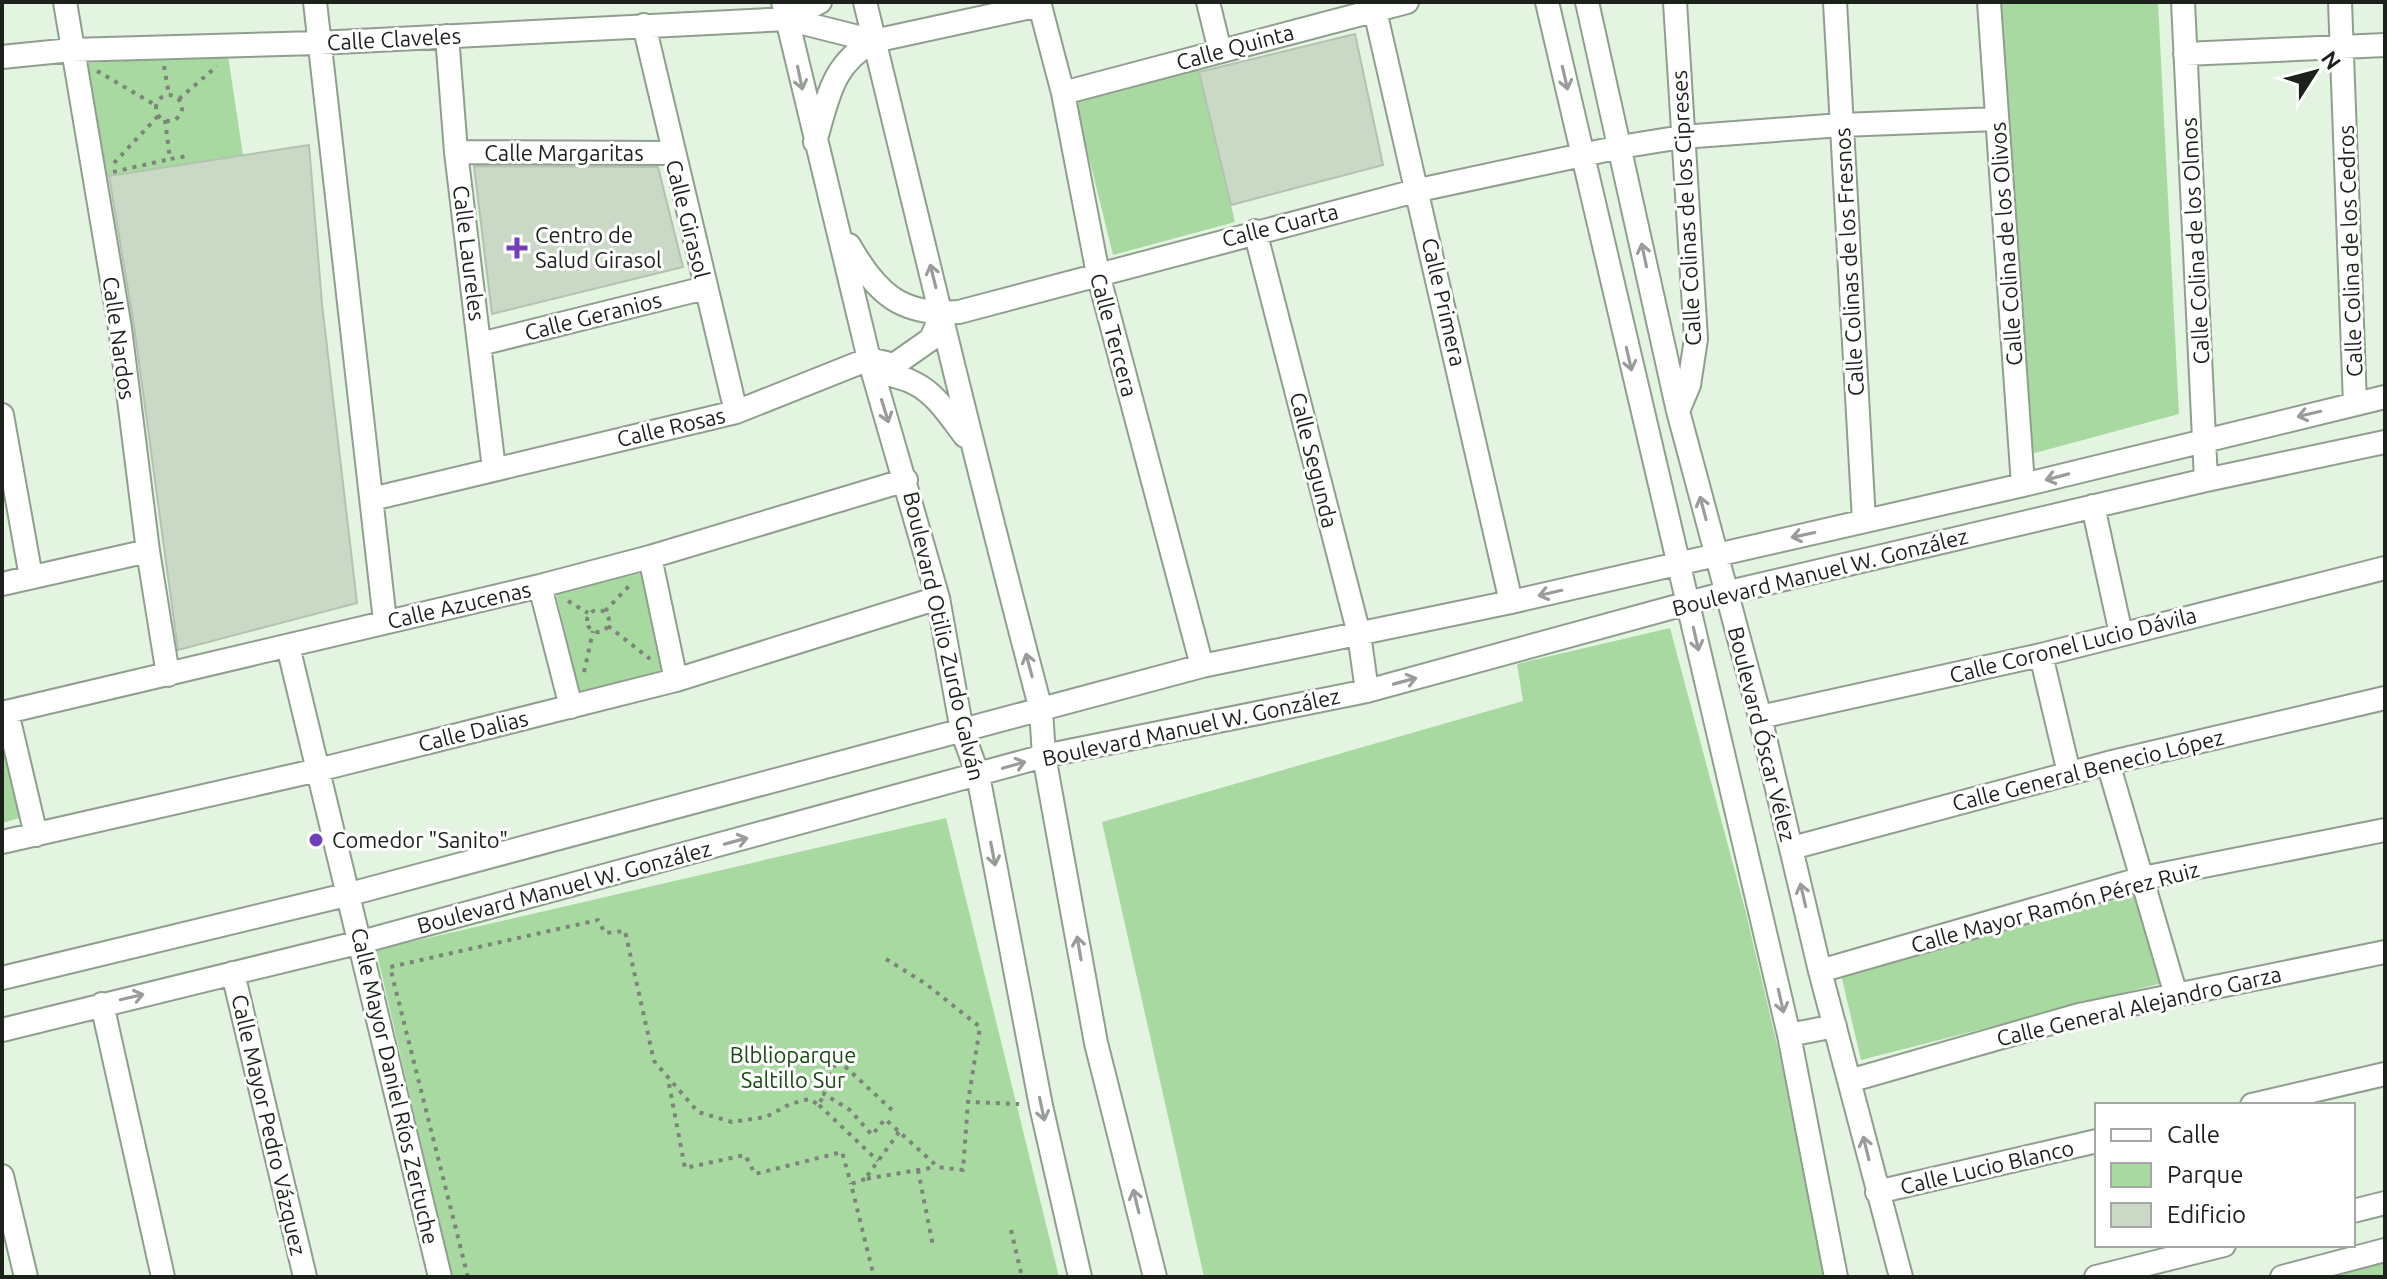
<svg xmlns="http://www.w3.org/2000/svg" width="2387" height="1279" font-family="Ubuntu,sans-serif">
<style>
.green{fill:#a8d9a1}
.building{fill:#c9d9c6;stroke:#b2c3b0;stroke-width:2}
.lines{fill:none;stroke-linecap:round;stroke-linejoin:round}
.minor-casing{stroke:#8f9f8d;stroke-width:26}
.path{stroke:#7b8679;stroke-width:4;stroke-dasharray:4 6;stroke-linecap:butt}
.minor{stroke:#fff;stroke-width:22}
.oneway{stroke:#999c98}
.poi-dot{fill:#7140b8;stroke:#fff;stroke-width:3}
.labels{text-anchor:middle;stroke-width:6;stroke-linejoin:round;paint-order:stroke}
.street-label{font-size:22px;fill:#1c221b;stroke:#fff}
.poi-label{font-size:22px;fill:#1c221b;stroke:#fff;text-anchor:start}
.park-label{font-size:22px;fill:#184b12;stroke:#fff}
</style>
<rect width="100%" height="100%" fill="#e3f4e0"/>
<!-- green -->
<path class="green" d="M 1999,2 L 2158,2 L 2179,414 L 2024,456 Z
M 228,56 L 243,155 L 104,177 L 84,63 Z
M 1198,68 L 1235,222 L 1113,255 L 1074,97 Z
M 641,573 L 665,671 L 579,691 L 556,594 Z
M 1670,628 L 1745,909 L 1832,1277 L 1204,1277 L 1102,822 L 1523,701 L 1517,664 Z
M 2,738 L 23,817 L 2,823 Z
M 946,818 L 1059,1277 L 452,1277 L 376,950 Z
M 2139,894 L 2162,983 L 1861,1060 L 1840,970 Z
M 2385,1259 L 2385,1277 L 2319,1277 Z"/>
<!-- building -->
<path class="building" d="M 1355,34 L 1383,165 L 1231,205 L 1199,72 Z
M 309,145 L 322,304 L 357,603 L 178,650 L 134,326 L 109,176 Z
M 474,166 L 658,167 L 683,267 L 492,314 Z"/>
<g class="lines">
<!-- minor casing -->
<g class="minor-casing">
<path id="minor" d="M 65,2 L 120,328 L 148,551 L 168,675
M 315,2 L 385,621
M 783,2 L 869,359 L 938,598 L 962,731 L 978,775 L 1041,1106 L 1080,1277
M 865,2 C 922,238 979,475 1041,710 L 1044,756 L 1096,1043 L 1155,1277
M 1039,2 L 1063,93 L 1098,274 L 1202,666
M 1208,2 L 1220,51
M 1373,2 L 1511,602
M 1547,2 L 1789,1035 L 1836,1277
M 1587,2 L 1678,411 L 1760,717 L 1820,971 L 1901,1277
M 1675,2 L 1696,339 L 1689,385 L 1678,411
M 1835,2 L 1864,521
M 1989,2 L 2023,485
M 2183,2 L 2206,480
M 2340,2 L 2355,404
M 787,19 L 874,41 L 1040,5
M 644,25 L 736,412
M 447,36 L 456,152 L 494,469
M 2185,54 L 2385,45
M 2,57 L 71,50 L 318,43 L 787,19 L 820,2
M 1063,93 L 1407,2
M 815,142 C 828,99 831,64 874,41
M 456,152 L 672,153
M 1255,231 L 1359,634 L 1367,691
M 849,245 C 877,294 901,316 959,312 L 1419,190 L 1620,147 L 1682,137 L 1841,125 L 1997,119
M 480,344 L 705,288
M 876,365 C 895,381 899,374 916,384 C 937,395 951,418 965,436
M 2,415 L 31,577
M 372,499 L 736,412 L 869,359 L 894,365 L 931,339 L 942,313
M 2093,506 L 2121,634
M 650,557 L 676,680
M 2,584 L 148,551
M 540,586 L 571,707
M 288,646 L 440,1277
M 2041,655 L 2069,773
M 7,712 L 36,835
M 2,713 L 540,586 L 650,557 L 906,480
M 1760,717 L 2041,655 L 2385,568
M 2108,763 L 2176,995
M 2,842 L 318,770 L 676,680 L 938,598
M 1792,848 L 2108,763 L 2385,698
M 1820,971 L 2143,878 L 2385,830
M 233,973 L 305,1277
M 2,978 L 350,894 L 1202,666 L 1511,602 L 2023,485 L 2385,397
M 102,1004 L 163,1277
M 2,1030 L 361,942 L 1044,756 L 1367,691 L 1725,593 L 2206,480 L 2385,442
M 1789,1035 L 1835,1026
M 1849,1081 L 2079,1015 L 2385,952
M 2252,1105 L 2385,1074
M 2,1176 L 26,1277
M 1877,1192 L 2097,1141
M 2353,1211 L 2385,1203
M 2096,1277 L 2224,1245
M 2282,1277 L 2385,1250"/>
</g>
<!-- path -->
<path class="path" d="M 164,66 L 169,95
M 97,71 L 157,106
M156 108a13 13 0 1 1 26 0a13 13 0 1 1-26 0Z
M 179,99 L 217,66
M 165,120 L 170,159 L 188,156
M 114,163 L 159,115
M 113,172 L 170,159
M 568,601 L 588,613
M587 621a11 11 0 1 1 22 0a11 11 0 1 1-22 0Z
M 605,611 L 630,585
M 608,626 L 650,659
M 584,672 L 593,631
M 886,959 L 926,984 L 980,1027 L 968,1102 L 1019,1104
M 669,1084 L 685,1168 L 745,1155 L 755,1174 L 842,1152 L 851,1184
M 819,1105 L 878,1161
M 892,1110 L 837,1059 L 824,1094 L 850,1110 L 872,1135 L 885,1119 L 938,1167 L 963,1170 L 968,1102
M 899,1132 L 865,1179 L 936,1167
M 918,1170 L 933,1246
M 865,1179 L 851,1184 L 874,1277
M 1011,1230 L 1022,1277
M 468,1277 L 390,967 L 598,920 L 605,933 L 625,931 L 654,1061 L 698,1112 L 732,1122 L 766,1117 L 790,1104 L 809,1099 L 819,1105 L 824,1094"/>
<!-- minor -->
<use href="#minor" class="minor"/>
</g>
<!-- one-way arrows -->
<defs><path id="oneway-shaft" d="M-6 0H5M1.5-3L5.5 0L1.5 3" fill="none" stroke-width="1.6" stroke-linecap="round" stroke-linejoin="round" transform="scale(2)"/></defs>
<g class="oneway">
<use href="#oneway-shaft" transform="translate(800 78) rotate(78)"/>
<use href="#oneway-shaft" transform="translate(1565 78) rotate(77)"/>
<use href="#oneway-shaft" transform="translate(1644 255) rotate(-102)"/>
<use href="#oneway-shaft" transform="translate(933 276) rotate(-104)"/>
<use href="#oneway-shaft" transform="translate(1629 359) rotate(77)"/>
<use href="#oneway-shaft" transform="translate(885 411) rotate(73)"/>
<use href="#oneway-shaft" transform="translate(2309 414) rotate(167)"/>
<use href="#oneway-shaft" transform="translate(2057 477) rotate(165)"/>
<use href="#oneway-shaft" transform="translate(1703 508) rotate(-105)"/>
<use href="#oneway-shaft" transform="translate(1803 535) rotate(168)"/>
<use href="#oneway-shaft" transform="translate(1550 593) rotate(167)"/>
<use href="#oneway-shaft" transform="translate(1696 639) rotate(77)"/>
<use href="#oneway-shaft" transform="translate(1029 665) rotate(-105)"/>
<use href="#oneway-shaft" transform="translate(1405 681) rotate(-15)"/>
<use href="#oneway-shaft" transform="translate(1014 765) rotate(-16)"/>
<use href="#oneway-shaft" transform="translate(736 841) rotate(-15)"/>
<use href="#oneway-shaft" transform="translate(993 854) rotate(79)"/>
<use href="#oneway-shaft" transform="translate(1803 895) rotate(-103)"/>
<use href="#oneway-shaft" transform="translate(1079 948) rotate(-100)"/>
<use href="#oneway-shaft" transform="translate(132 997) rotate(-13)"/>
<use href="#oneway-shaft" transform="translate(1781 1001) rotate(77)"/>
<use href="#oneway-shaft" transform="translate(1042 1109) rotate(78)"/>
<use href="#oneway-shaft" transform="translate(1866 1148) rotate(-104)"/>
<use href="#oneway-shaft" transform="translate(1136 1201) rotate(-104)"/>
</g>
<!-- markers -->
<g class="poi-dot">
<path d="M513 236h8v8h8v8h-8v8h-8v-8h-8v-8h8z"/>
<circle cx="316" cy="840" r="8"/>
</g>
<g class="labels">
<!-- street labels -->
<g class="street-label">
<text transform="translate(394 39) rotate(-3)" y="8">Calle Claveles</text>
<text transform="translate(1235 47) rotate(-15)" y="8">Calle Quinta</text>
<text x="564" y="161">Calle Margaritas</text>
<text transform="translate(1686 208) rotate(-93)" y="8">Calle Colinas de los Cipreses</text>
<text transform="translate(688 219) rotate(76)" y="8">Calle Girasol</text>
<text transform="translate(1280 225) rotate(-14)" y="8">Calle Cuarta</text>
<text transform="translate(2195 241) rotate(-93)" y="8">Calle Colina de los Olmos</text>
<text transform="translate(2006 244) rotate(-94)" y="8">Calle Colina de los Olivos</text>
<text transform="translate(2350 251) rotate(-92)" y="8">Calle Colina de los Cedros</text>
<text transform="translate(469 253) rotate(83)" y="8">Calle Laureles</text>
<text transform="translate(1849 262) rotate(-93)" y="8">Calle Colinas de los Fresnos</text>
<text transform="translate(1444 302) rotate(77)" y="8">Calle Primera</text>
<text transform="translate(593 316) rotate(-14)" y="8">Calle Geranios</text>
<text transform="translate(1114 335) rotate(75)" y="8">Calle Tercera</text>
<text transform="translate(119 338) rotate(82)" y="8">Calle Nardos</text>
<text transform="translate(671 427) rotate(-13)" y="8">Calle Rosas</text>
<text transform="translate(1314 460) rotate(76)" y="8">Calle Segunda</text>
<text transform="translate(1820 572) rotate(-14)" y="8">Boulevard Manuel W. González</text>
<text transform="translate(459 605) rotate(-13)" y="8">Calle Azucenas</text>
<text transform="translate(944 636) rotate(77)" y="8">Boulevard Otilio Zurdo Galván</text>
<text transform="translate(2073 645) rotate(-14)" y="8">Calle Coronel Lucio Dávila</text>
<text transform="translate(1191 727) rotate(-12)" y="8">Boulevard Manuel W. González</text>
<text transform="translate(473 731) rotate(-14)" y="8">Calle Dalias</text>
<text transform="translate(1762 734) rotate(76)" y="8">Boulevard Óscar Vélez</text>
<text transform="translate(2088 770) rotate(-14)" y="8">Calle General Benecio López</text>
<text transform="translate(564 887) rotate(-15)" y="8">Boulevard Manuel W. González</text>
<text transform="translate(2055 907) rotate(-15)" y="8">Calle Mayor Ramón Pérez Ruiz</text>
<text transform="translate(2139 1006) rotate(-13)" y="8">Calle General Alejandro Garza</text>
<text transform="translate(395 1086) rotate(77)" y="8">Calle Mayor Daniel Ríos Zertuche</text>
<text transform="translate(269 1125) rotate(77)" y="8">Calle Mayor Pedro Vázquez</text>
<text transform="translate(1987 1167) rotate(-13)" y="8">Calle Lucio Blanco</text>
</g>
<!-- poi labels -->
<g class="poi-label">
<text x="535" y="243">Centro de<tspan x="535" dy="25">Salud Girasol</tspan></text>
<text x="332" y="848">Comedor "Sanito"</text>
</g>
<!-- park labels -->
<g class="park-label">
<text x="793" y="1063">Blblioparque<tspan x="793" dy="25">Saltillo Sur</tspan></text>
</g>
</g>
<!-- border -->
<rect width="2387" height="1279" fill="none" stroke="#1c221b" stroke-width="8"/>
<!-- legend -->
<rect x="2095" y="1103" width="260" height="144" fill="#ffffff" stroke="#a4a7a4" stroke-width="2"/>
<rect x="2111" y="1129" width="40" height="12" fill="#ffffff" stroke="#a4a7a4" stroke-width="2"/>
<text x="2167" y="1143" font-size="24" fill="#1c221b">Calle</text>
<rect x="2111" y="1163" width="40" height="24" fill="#a8d9a1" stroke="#a4a7a4" stroke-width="2"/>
<text x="2167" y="1183" font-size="24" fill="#1c221b">Parque</text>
<rect x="2111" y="1203" width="40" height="24" fill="#c9d9c6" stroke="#a4a7a4" stroke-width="2"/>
<text x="2167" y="1223" font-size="24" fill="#1c221b">Edificio</text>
<!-- north arrow -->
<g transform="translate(2315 72) rotate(54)" stroke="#ffffff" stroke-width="6" paint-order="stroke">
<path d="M0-6L14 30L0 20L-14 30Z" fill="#1c221b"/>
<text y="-12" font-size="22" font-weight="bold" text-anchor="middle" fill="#1c221b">N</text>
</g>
</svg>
